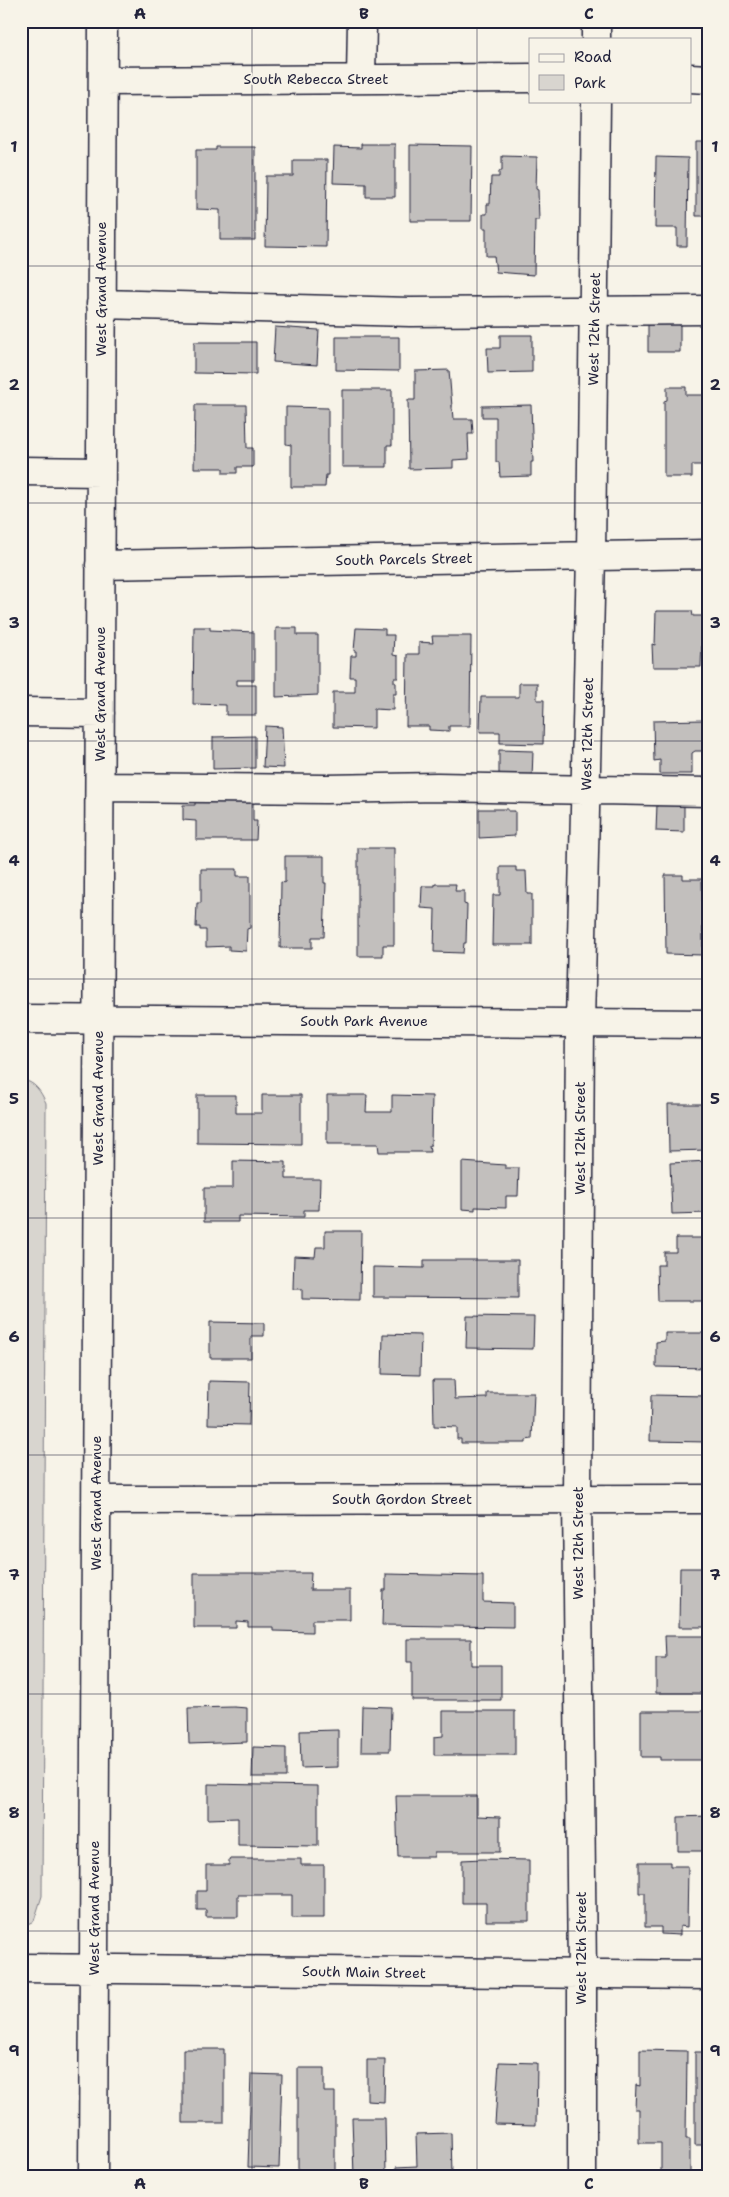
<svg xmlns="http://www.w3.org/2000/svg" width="729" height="2197" font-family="'Shantell Sans',sans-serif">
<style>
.green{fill:#d8d5cf;stroke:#7d7c85}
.building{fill:#c2bfbd;stroke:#22223b}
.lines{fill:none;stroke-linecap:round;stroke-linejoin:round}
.minor-casing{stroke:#22223b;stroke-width:31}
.minor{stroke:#f7f3e8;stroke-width:28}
.grid{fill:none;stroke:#22223b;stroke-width:1;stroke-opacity:0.55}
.labels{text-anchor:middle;stroke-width:4;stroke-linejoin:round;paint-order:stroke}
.street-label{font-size:14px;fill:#22223b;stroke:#f7f3e8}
.neatline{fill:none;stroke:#22223b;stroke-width:2}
.grid-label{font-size:16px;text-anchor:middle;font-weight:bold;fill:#22223b}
</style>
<rect width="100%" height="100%" fill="#f7f3e8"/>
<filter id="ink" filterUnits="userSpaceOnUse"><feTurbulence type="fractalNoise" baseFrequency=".02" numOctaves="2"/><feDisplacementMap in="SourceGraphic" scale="10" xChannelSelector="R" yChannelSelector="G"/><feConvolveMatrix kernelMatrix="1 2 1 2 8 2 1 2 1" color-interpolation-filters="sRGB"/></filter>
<g filter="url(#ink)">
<!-- green -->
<path class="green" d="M 21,1080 C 35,1081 41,1092 46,1103 L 42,1896 L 34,1921 L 21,1927 Z"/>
<!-- building -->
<path class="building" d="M 696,142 L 708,142 L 708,216 L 696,216 Z
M 361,144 L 395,144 L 395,197 L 366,197 L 366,184 L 333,183 L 334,147 L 361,148 Z
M 410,145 L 472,146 L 471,221 L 410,221 Z
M 216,147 L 255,147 L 255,240 L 220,240 L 220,210 L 196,209 L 196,150 L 216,150 Z
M 502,156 L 537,157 L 536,189 L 538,190 L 539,220 L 535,220 L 534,275 L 496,272 L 494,256 L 486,256 L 486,228 L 483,228 L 483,214 L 487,214 L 487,204 L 490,204 L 491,177 L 499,177 L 499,171 L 502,171 Z
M 656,157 L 688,158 L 687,246 L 677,246 L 677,228 L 655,228 Z
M 293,160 L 327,160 L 326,247 L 265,246 L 266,176 L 293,176 Z
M 648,324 L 680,324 L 680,352 L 648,352 Z
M 275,327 L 319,330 L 317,365 L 273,362 Z
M 500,335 L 532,335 L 532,372 L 488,373 L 487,348 L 500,348 Z
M 336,337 L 399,337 L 399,371 L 336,370 Z
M 194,342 L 256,342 L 256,374 L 194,373 Z
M 449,370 L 453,419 L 472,419 L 473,434 L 468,434 L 469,459 L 453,460 L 453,468 L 409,469 L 408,400 L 415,400 L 415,371 Z
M 667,387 L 686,387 L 686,395 L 708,395 L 708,465 L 692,465 L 692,477 L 664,477 L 664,401 L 667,400 Z
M 342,390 L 392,390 L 392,445 L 387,445 L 387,467 L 342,467 Z
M 195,405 L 246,405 L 247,448 L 253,448 L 253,467 L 237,467 L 237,473 L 223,473 L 223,468 L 194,468 Z
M 531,405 L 533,462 L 531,462 L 531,476 L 500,477 L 499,462 L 496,462 L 496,417 L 482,417 L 482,406 Z
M 286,407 L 328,408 L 328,475 L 326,475 L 325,487 L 291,487 L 291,445 L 286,444 Z
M 656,611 L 692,611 L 693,616 L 707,616 L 707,642 L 702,641 L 701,667 L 653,667 L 652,644 L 655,645 Z
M 194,627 L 210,627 L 210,630 L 254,632 L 254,680 L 237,680 L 237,685 L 256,685 L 256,715 L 226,715 L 226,705 L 193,704 Z
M 276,628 L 297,628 L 297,635 L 318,635 L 318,695 L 276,697 Z
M 356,628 L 385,629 L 385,635 L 394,635 L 393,655 L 398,656 L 398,678 L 394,678 L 394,682 L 396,683 L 396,694 L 393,694 L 393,710 L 374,709 L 374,728 L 333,727 L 333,692 L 355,692 L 355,677 L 350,677 L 351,656 L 356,656 L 356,651 L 354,651 Z
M 432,636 L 471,636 L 470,726 L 449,726 L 449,731 L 429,730 L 429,726 L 406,726 L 407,654 L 419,654 L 419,642 L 433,643 Z
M 519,683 L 537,683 L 537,700 L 544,700 L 543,744 L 500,743 L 500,732 L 480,732 L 481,697 L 519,697 Z
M 705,720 L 705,751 L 695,751 L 692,753 L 692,774 L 660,774 L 660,760 L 654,761 L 653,721 Z
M 265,726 L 282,727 L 284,768 L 263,767 Z
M 255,736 L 255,768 L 213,769 L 213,737 Z
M 499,750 L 533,751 L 532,779 L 499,779 Z
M 195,800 L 253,800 L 253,821 L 257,821 L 256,840 L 196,840 L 196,821 L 183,820 L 183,805 L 195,805 Z
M 657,804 L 684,805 L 684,832 L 656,831 Z
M 479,809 L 508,809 L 508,811 L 515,811 L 515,836 L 479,838 Z
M 358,848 L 394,848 L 394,945 L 383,945 L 383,956 L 358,956 Z
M 285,856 L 324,856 L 324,883 L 326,883 L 324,937 L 312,937 L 312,948 L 280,948 L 281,882 L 285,883 Z
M 500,867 L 516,867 L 516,871 L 526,871 L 527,894 L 532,894 L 532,945 L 492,945 L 493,895 L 500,895 Z
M 201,869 L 237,869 L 237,876 L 250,876 L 250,928 L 247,929 L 246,951 L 229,950 L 229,946 L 206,947 L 206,930 L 200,930 L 200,927 L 196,927 L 197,903 L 201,903 Z
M 665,875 L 683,875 L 683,879 L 702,879 L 703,955 L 666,954 Z
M 435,884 L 456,884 L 455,891 L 464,891 L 464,904 L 467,905 L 466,943 L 464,943 L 463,953 L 434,952 L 435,909 L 421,908 L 422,886 L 435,886 Z
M 197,1095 L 236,1095 L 236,1113 L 262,1113 L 262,1095 L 301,1095 L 301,1144 L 197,1143 Z
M 327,1095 L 367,1095 L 366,1112 L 392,1112 L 392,1095 L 432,1096 L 431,1145 L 429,1145 L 430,1152 L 379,1152 L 378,1144 L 327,1144 Z
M 668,1104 L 708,1104 L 708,1150 L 669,1151 Z
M 233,1161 L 286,1162 L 286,1179 L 320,1179 L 319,1210 L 304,1210 L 304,1217 L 238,1216 L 238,1222 L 204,1222 L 204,1188 L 233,1188 Z
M 708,1161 L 708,1213 L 672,1214 L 670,1163 Z
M 462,1162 L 505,1165 L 505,1168 L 519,1168 L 518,1196 L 506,1196 L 506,1208 L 475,1207 L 475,1210 L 462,1209 Z
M 325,1231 L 361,1231 L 360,1300 L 302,1299 L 302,1289 L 293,1289 L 294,1256 L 315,1257 L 316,1247 L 325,1247 Z
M 676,1238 L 708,1238 L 708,1301 L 658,1301 L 657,1265 L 664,1265 L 664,1252 L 676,1252 Z
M 424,1260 L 518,1260 L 518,1298 L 373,1297 L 373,1267 L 424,1268 Z
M 467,1316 L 534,1317 L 533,1349 L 466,1348 Z
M 210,1322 L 264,1323 L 264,1336 L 251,1336 L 251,1358 L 210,1358 Z
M 665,1333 L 708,1333 L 708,1368 L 656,1367 L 656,1342 L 665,1341 Z
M 383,1334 L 421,1335 L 420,1375 L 382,1374 Z
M 433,1380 L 454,1380 L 455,1399 L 487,1398 L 487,1393 L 534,1393 L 532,1439 L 526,1440 L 526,1443 L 461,1443 L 461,1439 L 457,1439 L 457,1427 L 434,1426 Z
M 209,1381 L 250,1382 L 249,1425 L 208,1424 Z
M 651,1395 L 708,1396 L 708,1442 L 650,1441 Z
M 680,1568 L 708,1568 L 708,1627 L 679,1627 Z
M 194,1573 L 311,1573 L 310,1590 L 350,1590 L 350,1620 L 312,1620 L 312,1632 L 273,1631 L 273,1627 L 248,1627 L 248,1622 L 236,1621 L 236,1628 L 194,1628 Z
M 386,1574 L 483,1576 L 483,1602 L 513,1603 L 513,1627 L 382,1625 L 383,1590 L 386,1590 Z
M 665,1636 L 708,1636 L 708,1693 L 656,1693 L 656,1658 L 666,1658 Z
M 407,1639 L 471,1639 L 471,1665 L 501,1665 L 501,1700 L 412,1700 L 412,1662 L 407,1662 Z
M 362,1706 L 391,1707 L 390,1751 L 361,1751 Z
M 234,1707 L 247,1708 L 247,1742 L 189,1744 L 188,1708 Z
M 443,1711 L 515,1711 L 515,1755 L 434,1755 L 434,1737 L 443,1736 Z
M 641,1711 L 708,1711 L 708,1760 L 660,1760 L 660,1757 L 641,1757 Z
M 338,1730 L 338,1767 L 301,1768 L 300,1731 Z
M 253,1747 L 286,1748 L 286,1777 L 252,1777 Z
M 208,1784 L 318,1786 L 318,1846 L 238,1845 L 238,1818 L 208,1819 Z
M 396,1796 L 477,1796 L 477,1816 L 500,1817 L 500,1852 L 434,1852 L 434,1857 L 398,1857 Z
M 708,1816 L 708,1851 L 678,1851 L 678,1817 Z
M 229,1859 L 301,1859 L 301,1865 L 324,1865 L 324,1918 L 292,1918 L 292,1895 L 238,1895 L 238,1917 L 206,1917 L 206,1910 L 197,1910 L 197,1891 L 206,1891 L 206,1865 L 229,1865 Z
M 482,1859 L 529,1860 L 529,1921 L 486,1921 L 486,1903 L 462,1903 L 462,1860 Z
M 639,1862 L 670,1862 L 670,1866 L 688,1866 L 687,1927 L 680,1926 L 680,1935 L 661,1934 L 661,1927 L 645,1927 L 645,1893 L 639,1893 Z
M 183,2049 L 224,2049 L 224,2123 L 183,2123 Z
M 640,2050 L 687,2051 L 686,2139 L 690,2139 L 690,2176 L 661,2176 L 661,2143 L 639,2143 L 639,2109 L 635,2109 L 636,2085 L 640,2086 Z
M 695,2052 L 708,2052 L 708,2145 L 695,2145 Z
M 367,2060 L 385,2060 L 384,2102 L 367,2101 Z
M 499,2062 L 537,2063 L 536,2125 L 495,2124 Z
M 298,2068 L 324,2068 L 324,2092 L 335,2092 L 335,2171 L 332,2171 L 332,2176 L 303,2176 L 303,2171 L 298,2171 Z
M 251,2074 L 282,2075 L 279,2168 L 248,2167 Z
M 352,2118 L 385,2118 L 386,2176 L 354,2176 Z
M 451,2133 L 452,2176 L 396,2176 L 396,2167 L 417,2166 L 416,2134 Z"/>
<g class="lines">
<!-- minor casing -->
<g class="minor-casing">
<path id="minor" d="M 596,39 L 596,21
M 690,78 L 708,79
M 361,79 L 362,21
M 103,81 L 530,78
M 101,304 L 410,312 L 708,310
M 21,471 L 100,472
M 100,565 L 708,554
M 21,712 L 100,713
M 100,787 L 326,789 L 437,787 L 708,792
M 21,1019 L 708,1024
M 96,1500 L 708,1499
M 21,1968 L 708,1975
M 93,2176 L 103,21
M 582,2176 L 582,1974 L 577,1498 L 580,1023 L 591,555 L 596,101"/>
</g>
<!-- minor -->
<use href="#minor" class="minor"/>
</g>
</g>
<!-- grid -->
<path class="grid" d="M 252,21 L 252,2176M 477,21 L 477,2176M 21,266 L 708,266M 21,503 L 708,503M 21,741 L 708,741M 21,979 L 708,979M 21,1218 L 708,1218M 21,1455 L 708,1455M 21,1694 L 708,1694M 21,1931 L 708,1931"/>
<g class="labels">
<!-- street labels -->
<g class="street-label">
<text x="316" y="84">South Rebecca Street</text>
<text transform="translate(101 289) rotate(-90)" y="5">West Grand Avenue</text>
<text transform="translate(594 329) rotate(-89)" y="5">West 12th Street</text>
<text transform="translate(404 559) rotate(-1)" y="5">South Parcels Street</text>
<text transform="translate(100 694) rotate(-90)" y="5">West Grand Avenue</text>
<text transform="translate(587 734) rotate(-89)" y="5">West 12th Street</text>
<text x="364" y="1026">South Park Avenue</text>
<text transform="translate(98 1098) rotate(-90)" y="5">West Grand Avenue</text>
<text transform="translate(580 1138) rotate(-90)" y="5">West 12th Street</text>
<text x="402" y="1504">South Gordon Street</text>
<text transform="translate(96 1503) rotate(-90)" y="5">West Grand Avenue</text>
<text transform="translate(578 1543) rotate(-90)" y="5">West 12th Street</text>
<text transform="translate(94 1908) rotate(-90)" y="5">West Grand Avenue</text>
<text transform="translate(581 1948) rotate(-90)" y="5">West 12th Street</text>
<text transform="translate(364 1972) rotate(1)" y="5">South Main Street</text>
</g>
</g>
<!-- margin -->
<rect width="729" height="2197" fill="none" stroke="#f7f3e8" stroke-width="55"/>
<!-- legend -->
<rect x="529" y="38" width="162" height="65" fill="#f7f3e8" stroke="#a29fa3"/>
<rect x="539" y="54" width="25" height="8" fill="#f7f3e8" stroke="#a29fa3"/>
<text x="574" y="62" font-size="15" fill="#22223b">Road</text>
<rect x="539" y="75" width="25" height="15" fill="#d8d5cf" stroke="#a29fa3"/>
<text x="574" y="88" font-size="15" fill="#22223b">Park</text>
<rect x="28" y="28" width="674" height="2142" class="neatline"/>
<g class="grid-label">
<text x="140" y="19">A</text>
<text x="364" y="19">B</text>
<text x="589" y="19">C</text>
<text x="14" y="152">1</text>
<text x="715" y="152">1</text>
<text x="14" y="390">2</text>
<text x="715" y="390">2</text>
<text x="14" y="628">3</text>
<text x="715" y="628">3</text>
<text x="14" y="866">4</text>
<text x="715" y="866">4</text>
<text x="14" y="1104">5</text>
<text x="715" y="1104">5</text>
<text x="14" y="1342">6</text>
<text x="715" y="1342">6</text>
<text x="14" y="1580">7</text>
<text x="715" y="1580">7</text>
<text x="14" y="1818">8</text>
<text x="715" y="1818">8</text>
<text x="14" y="2056">9</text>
<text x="715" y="2056">9</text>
<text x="140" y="2189">A</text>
<text x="364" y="2189">B</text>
<text x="589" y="2189">C</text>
</g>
</svg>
